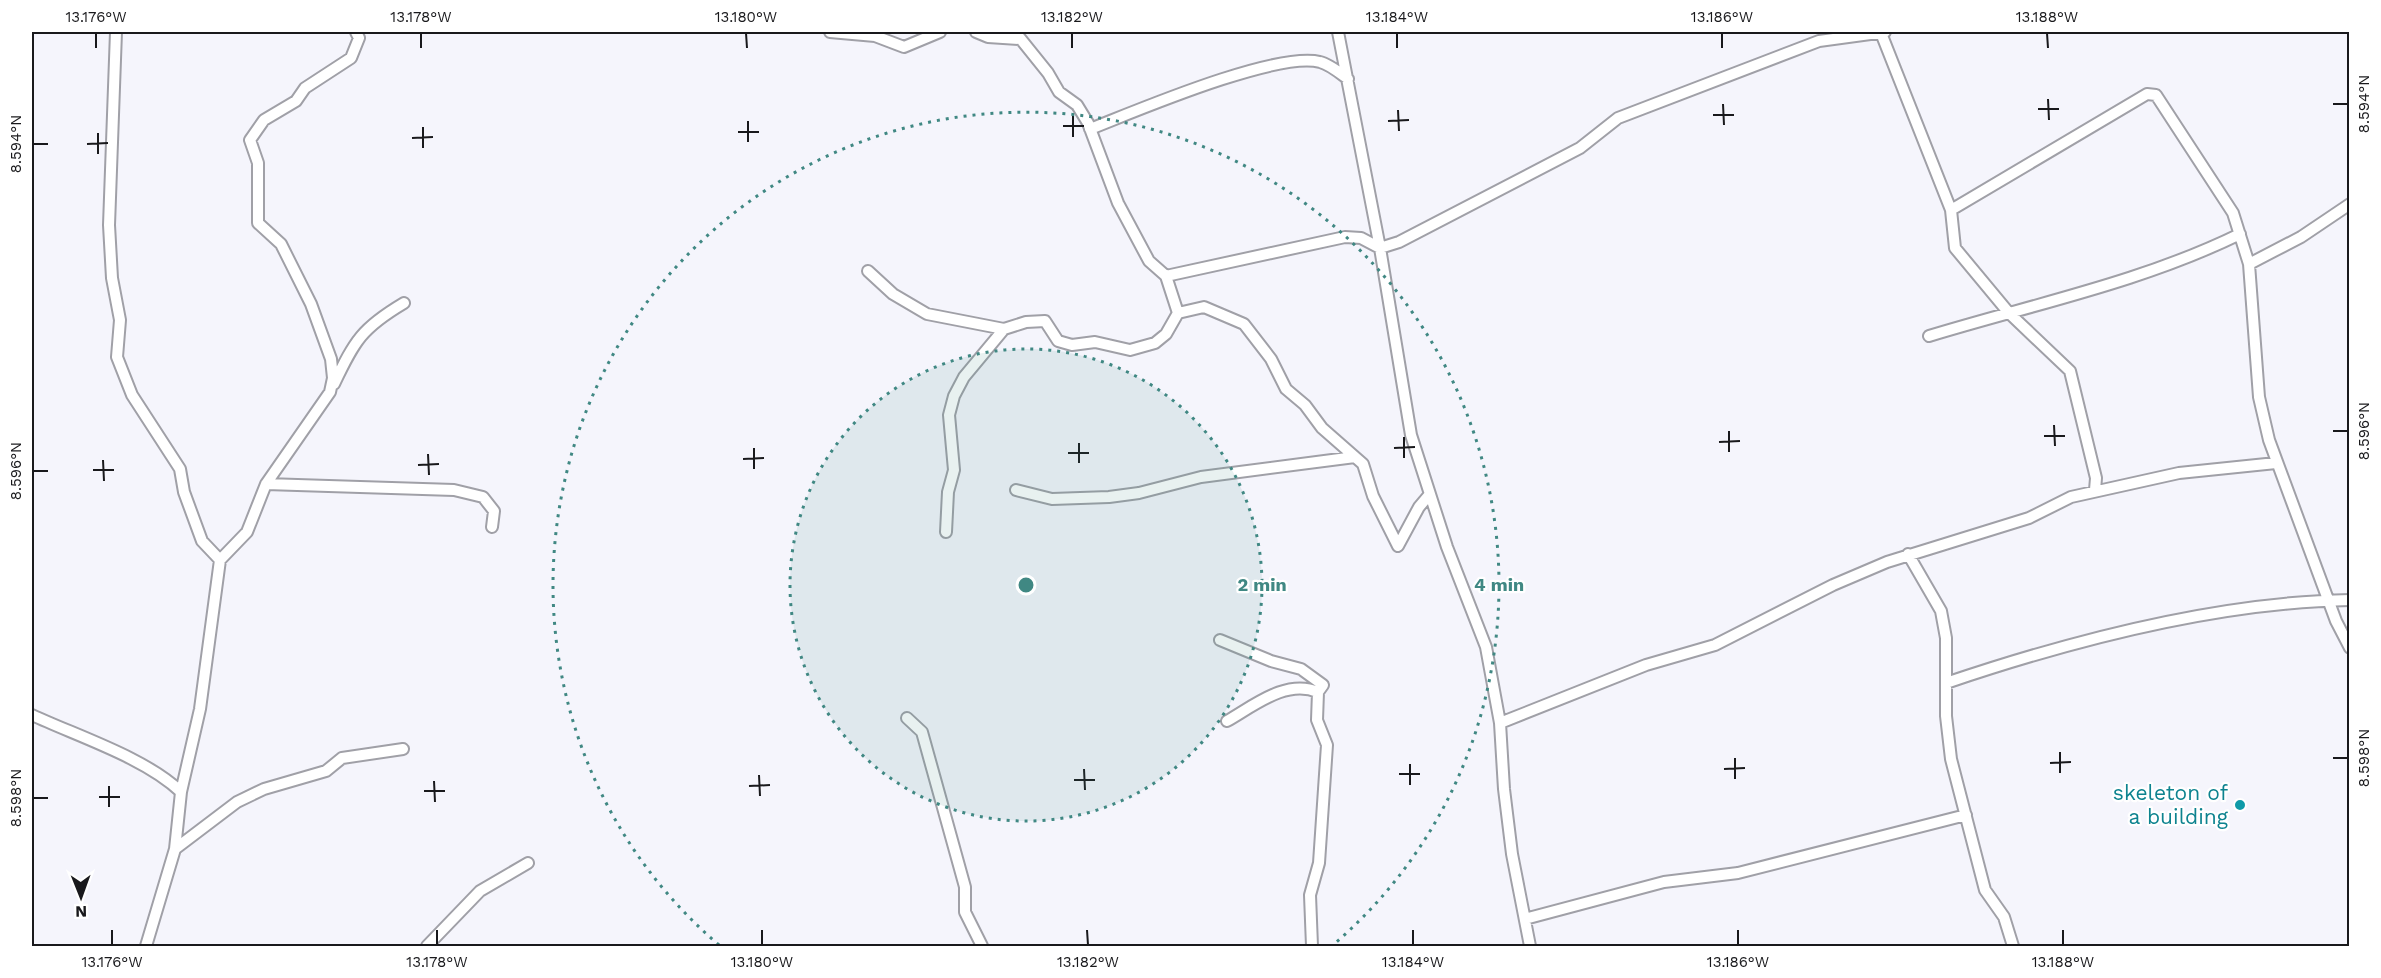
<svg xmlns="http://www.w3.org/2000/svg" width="2381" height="978" font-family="'Work Sans',sans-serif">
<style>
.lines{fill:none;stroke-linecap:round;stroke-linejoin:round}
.minor-casing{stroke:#a0a0a7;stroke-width:14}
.minor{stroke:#fff;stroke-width:10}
.ticks{fill:none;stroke:#19191c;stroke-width:2}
.ring{fill:none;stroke:#408883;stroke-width:3;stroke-dasharray:3 6}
.culture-dot{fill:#0f9aa8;stroke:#fff;stroke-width:2}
.labels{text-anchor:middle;stroke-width:4.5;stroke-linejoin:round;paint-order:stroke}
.culture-label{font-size:21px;fill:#0d838f;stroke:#fff;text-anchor:end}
.centre{fill:#408883;stroke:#fff;stroke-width:3}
.ring-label{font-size:18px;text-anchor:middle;font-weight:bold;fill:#408883;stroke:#fff;stroke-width:4.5;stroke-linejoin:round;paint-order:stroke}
.neatline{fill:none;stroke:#19191c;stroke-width:2}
.ticks-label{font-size:15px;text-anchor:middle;fill:#19191c}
</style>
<rect width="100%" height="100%" fill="#f5f5fc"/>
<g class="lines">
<!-- minor casing -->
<g class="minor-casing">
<path id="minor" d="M 116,32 L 109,225 L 112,278 L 120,320 L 117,357 L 132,395 L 180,469 L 184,492 L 202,541 L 220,560 L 200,709 L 181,792 L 175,849 L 146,946
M 830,32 L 875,36 L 904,47 L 940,32
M 976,32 L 988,37 L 1020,39
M 1015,32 L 1048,73 L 1059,92 L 1077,105 L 1088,123 L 1118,203 L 1149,261 L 1166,276
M 1338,32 L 1380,248 L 1411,435 L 1447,547 L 1486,647 L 1500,723 L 1504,789 L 1512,854 L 1530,946
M 1881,33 L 1951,210 L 1955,248 L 2009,313 L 2070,371 L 2096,478 L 2095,490
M 1090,129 C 1136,111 1276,51 1320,62 C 1329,64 1340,73 1348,79
M 1951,210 L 2147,94 L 2156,95 L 2233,213 L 2249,264 L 2259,397 L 2269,440 L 2336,621 L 2350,648
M 2249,264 L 2301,237 L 2350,204
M 868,271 L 893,294 L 927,314 L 1004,329 L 1026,322 L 1045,321 L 1058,341 L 1072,345 L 1095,342 L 1130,350 L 1155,343 L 1166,334 L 1178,313
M 1929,336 C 2034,304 2142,282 2240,234
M 334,384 C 355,340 362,328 404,303
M 266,484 L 454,490 L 483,497 L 494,511 L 492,527
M 1016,490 L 1052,499 L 1109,497 L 1139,493 L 1201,477 L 1355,457
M 1430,494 L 1419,507 L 1398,546 L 1373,496 L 1363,464 L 1322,428 L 1305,405 L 1286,389 L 1271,359 L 1244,324 L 1204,307 L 1178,313 L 1166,276 L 1345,237 L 1361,238 L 1380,248 L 1399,242 L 1580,148 L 1618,118 L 1819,41 L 1885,32
M 946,532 L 948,492 L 954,470 L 949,415 L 954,396 L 964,377 L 1004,329
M 1908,554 L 1941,611 L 1946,638 L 1946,716 L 1951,759 L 1985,890 L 2004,917 L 2013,946
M 220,560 L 247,532 L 266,484 L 330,392 L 333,378 L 331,359 L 311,304 L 281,244 L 258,223 L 258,163 L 250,140 L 264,120 L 296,101 L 305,88 L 351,58 L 359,38 L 356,32
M 1220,640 L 1271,661 L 1301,669 L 1323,685 L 1318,692
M 1946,683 C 2070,641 2219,602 2350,600
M 32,715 C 77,736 146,758 181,792
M 907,718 L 922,732 L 965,887 L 965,912 L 982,946
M 1227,721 C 1255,705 1286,679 1318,692 L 1317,720 L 1327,745 L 1319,863 L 1310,895 L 1312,946
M 1500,723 L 1646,665 L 1715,645 L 1833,585 L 1887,562 L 2029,518 L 2071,497 L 2179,473 L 2276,463
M 175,849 L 237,802 L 264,789 L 326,771 L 342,758 L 403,749
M 1525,919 L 1664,882 L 1738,873 L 1966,815
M 427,946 L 480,891 L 528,863"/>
</g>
<!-- minor -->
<use href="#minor" class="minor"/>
</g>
<!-- ticks -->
<path class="ticks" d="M 96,33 L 96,48M 421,33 L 421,48M 746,33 L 747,48M 1072,33 L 1072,48M 1397,33 L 1397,48M 1722,33 L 1722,48M 2047,33 L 2048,48M 2048,99 L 2049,120M 1723,104 L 1724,125M 2333,104 L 2348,104M 2038,109 L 2059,109M 1398,110 L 1399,131M 1713,115 L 1734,115M 1073,116 L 1073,137M 748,121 L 748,142M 1388,121 L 1409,120M 1063,126 L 1084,126M 423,127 L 423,148M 738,132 L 759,132M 98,133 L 98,154M 412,138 L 433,137M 33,144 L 48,144M 87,144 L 108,143M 2054,425 L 2055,446M 1729,431 L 1729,452M 2333,431 L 2348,431M 2044,436 L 2065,436M 1404,437 L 1404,458M 1719,442 L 1740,441M 1079,443 L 1079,463M 754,448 L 754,469M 1394,448 L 1415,447M 1068,453 L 1089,453M 428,454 L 429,475M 743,459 L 764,458M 103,460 L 104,481M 418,465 L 439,464M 93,470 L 114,470M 33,471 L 48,471M 2060,752 L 2060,773M 1735,758 L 1735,779M 2333,758 L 2348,758M 2050,763 L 2071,762M 1410,764 L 1410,785M 1084,769 L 1085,790M 1724,769 L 1745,768M 1399,774 L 1420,774M 759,775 L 760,796M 1074,780 L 1095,780M 434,781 L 435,802M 109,786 L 109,807M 749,786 L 770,785M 424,791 L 445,791M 99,797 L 120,797M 33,798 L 48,798M 112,930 L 112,945M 437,930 L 437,945M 762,930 L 762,945M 1087,930 L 1088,945M 1413,930 L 1413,945M 1738,930 L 1738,945M 2063,930 L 2063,945"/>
<!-- distance rings -->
<circle cx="1026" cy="585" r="236" fill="#408883" fill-opacity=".12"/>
<g class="ring">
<circle cx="1026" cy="585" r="236"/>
<path d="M719 945A473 473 0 1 1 1333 945"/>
</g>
<!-- markers -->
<circle class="culture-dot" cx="2240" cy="805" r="6"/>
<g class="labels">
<!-- culture labels -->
<g class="culture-label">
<text x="2228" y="800">skeleton of<tspan x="2228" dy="24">a building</tspan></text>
</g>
</g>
<circle cx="1026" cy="585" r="9" class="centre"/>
<g class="ring-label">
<text x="1262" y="591">2 min</text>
<text x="1499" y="591">4 min</text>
</g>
<!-- border -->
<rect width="2381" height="978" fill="none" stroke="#ffffff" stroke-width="66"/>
<!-- north arrow -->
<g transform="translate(81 897) rotate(179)" stroke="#ffffff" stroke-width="4.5" paint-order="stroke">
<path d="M0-4.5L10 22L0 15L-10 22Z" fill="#19191c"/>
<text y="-9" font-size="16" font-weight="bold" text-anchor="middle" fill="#19191c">N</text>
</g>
<rect x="33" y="33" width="2315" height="912" class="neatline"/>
<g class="ticks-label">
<text x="96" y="22">13.176°W</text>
<text x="421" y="22">13.178°W</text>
<text x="746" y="22">13.180°W</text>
<text x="1072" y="22">13.182°W</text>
<text x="1397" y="22">13.184°W</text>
<text x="1722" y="22">13.186°W</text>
<text x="2047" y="22">13.188°W</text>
<text transform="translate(2364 104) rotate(-90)" y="5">8.594°N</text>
<text transform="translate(16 144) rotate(-90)" y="5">8.594°N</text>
<text transform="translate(2364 431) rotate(-90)" y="5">8.596°N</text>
<text transform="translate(16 471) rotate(-90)" y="5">8.596°N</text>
<text transform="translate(2364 758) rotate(-90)" y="5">8.598°N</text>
<text transform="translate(16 798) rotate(-90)" y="5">8.598°N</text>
<text x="112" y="967">13.176°W</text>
<text x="437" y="967">13.178°W</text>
<text x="762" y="967">13.180°W</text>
<text x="1088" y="967">13.182°W</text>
<text x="1413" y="967">13.184°W</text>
<text x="1738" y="967">13.186°W</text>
<text x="2063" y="967">13.188°W</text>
</g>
</svg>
